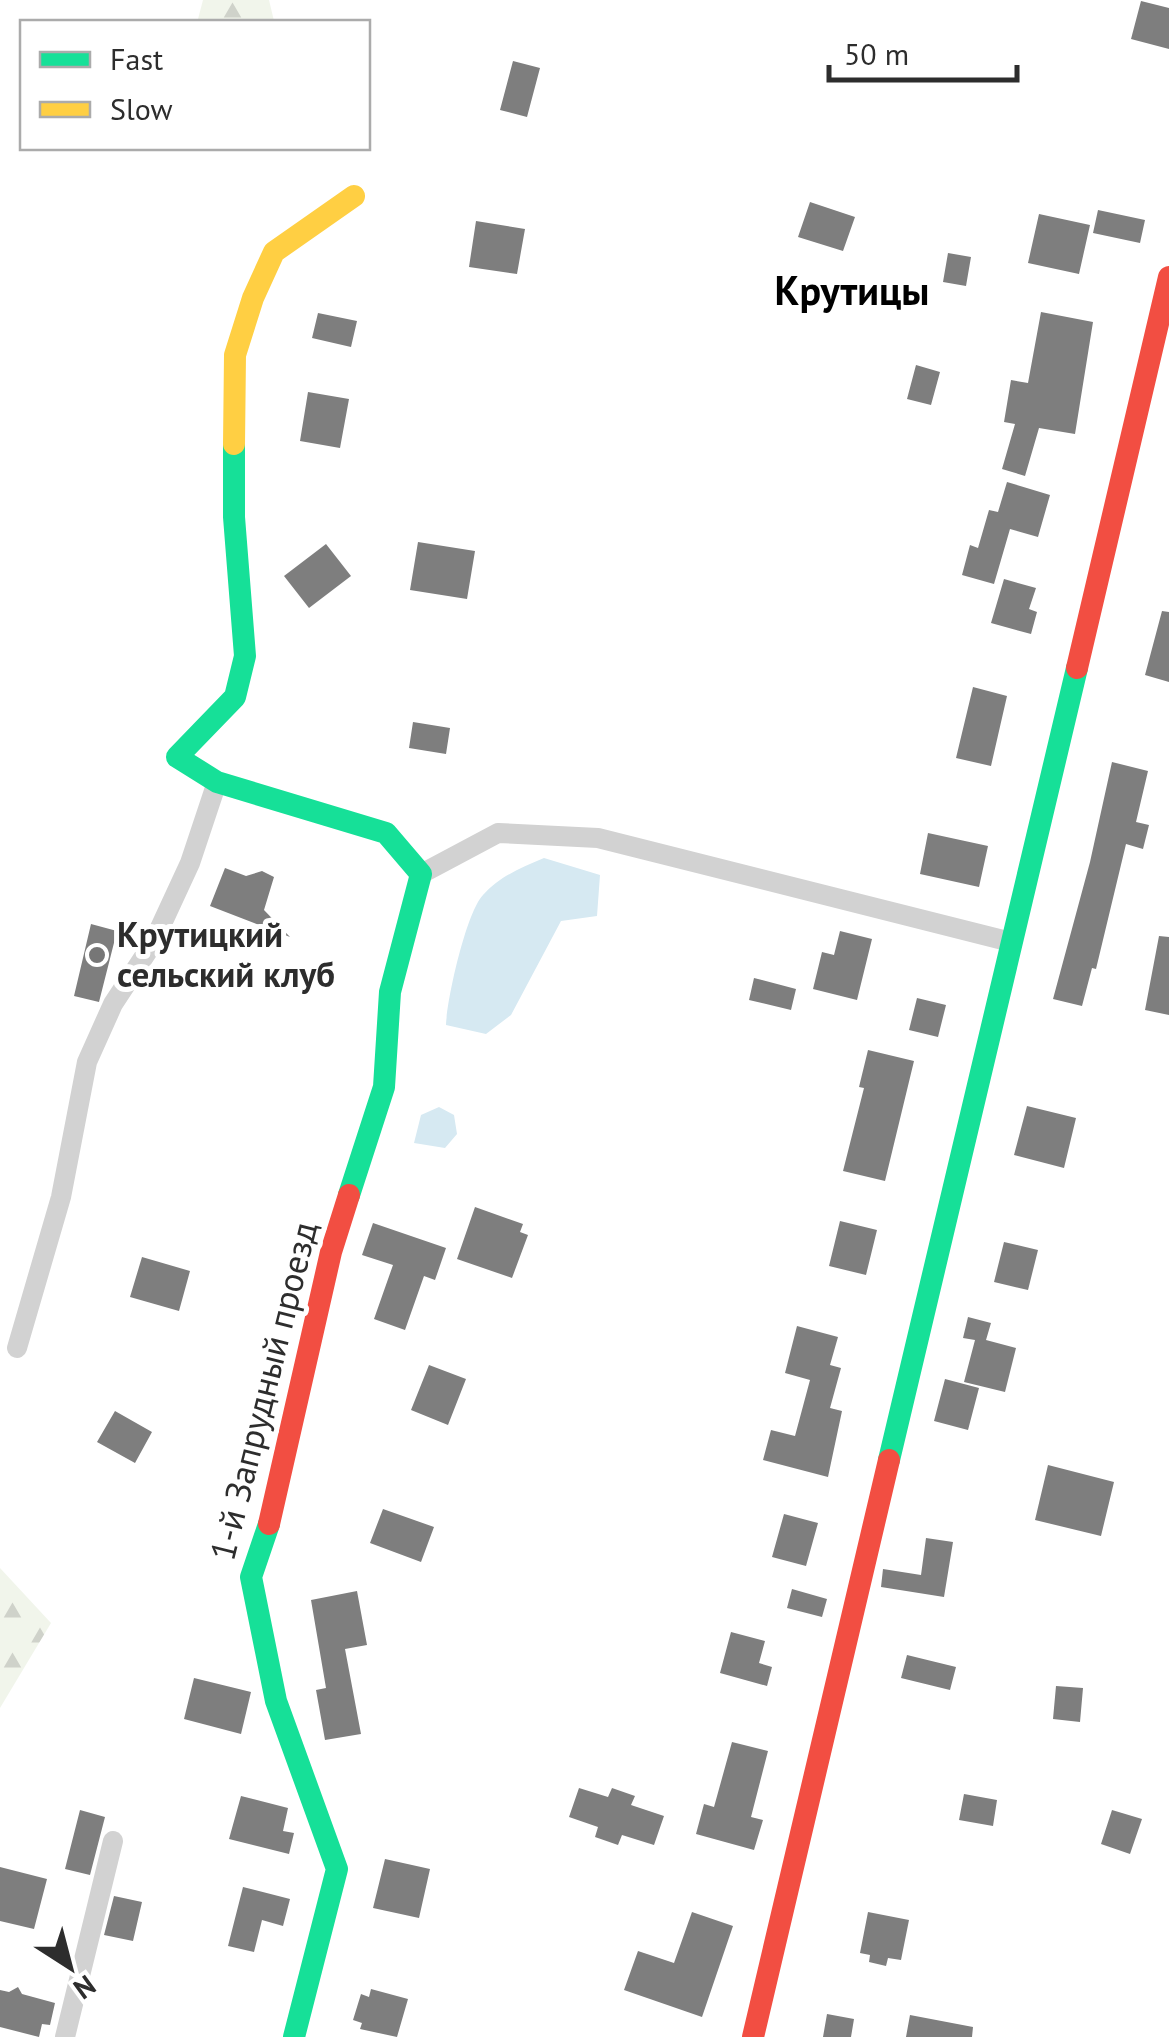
<svg xmlns="http://www.w3.org/2000/svg" width="1169" height="2037" font-family="'PT Sans',sans-serif">
<style>
.forest{fill:url(#forest-firs)}
.water{fill:#d6e9f2}
.building{fill:#7e7e7e}
.lines{fill:none;stroke-linecap:round;stroke-linejoin:round}
.street{stroke:#d2d2d2;stroke-width:20}
.fast{stroke:#16e098;stroke-width:22}
.slow{stroke:#ffcf43;stroke-width:22}
.jam{stroke:#f24e42;stroke-width:22}
.poi-dot{fill:#767676;stroke:#fff;stroke-width:4}
.labels{text-anchor:middle;stroke-width:10;stroke-linejoin:round;paint-order:stroke}
.poi-label{font-size:35px;font-weight:bold;fill:#2d2d2d;stroke:#fff;text-anchor:start}
.street-label{font-size:35px;fill:#2d2d2d;stroke:#fff}
.quarter-label{font-size:40px;font-weight:bold;fill:#000;stroke:#fff}
</style>
<defs>
<pattern id="forest-firs" width="22" height="20" patternUnits="userSpaceOnUse" patternTransform="scale(2.5)"><rect width="22" height="20" fill="#f1f5eb"/><path d="M5 1l3.5 6h-7zM16 11l3.5 6h-7z" fill="#cfd2ca"/></pattern>
</defs>
<rect width="100%" height="100%" fill="#fff"/>
<!-- forest -->
<path class="forest" d="M 203,0 L 269,0 L 274,21 L 202,22 L 198,19 Z
M 0,1568 L 51,1623 L 0,1708 Z"/>
<!-- water -->
<path class="water" d="M 544,858 L 600,875 L 597,916 L 561,921 L 511,1015 L 486,1034 L 446,1025 C 447,999 466,913 483,895 C 500,876 521,868 544,858 Z
M 439,1107 L 454,1115 L 457,1134 L 445,1148 L 414,1143 L 421,1115 Z"/>
<!-- building -->
<path class="building" d="M 1141,1 L 1169,8 L 1169,49 L 1131,39 Z
M 513,61 L 540,68 L 527,117 L 500,110 Z
M 810,202 L 855,217 L 843,251 L 798,237 Z
M 1098,210 L 1145,220 L 1140,243 L 1093,233 Z
M 1039,214 L 1090,225 L 1079,274 L 1028,263 Z
M 476,221 L 525,229 L 517,274 L 469,267 Z
M 948,253 L 971,257 L 966,286 L 943,282 Z
M 1041,312 L 1093,322 L 1075,434 L 1039,428 L 1025,476 L 1002,469 L 1015,424 L 1004,422 L 1011,380 L 1028,383 Z
M 318,313 L 357,321 L 351,347 L 312,338 Z
M 916,365 L 940,372 L 931,405 L 907,399 Z
M 308,392 L 349,399 L 340,448 L 300,441 Z
M 1007,482 L 1050,495 L 1038,537 L 1010,529 L 994,584 L 962,575 L 970,545 L 978,548 L 989,510 L 998,512 Z
M 418,542 L 475,551 L 467,599 L 410,590 Z
M 326,544 L 351,576 L 309,608 L 284,576 Z
M 1004,579 L 1036,588 L 1029,609 L 1037,612 L 1031,634 L 991,623 Z
M 1162,611 L 1169,612 L 1169,682 L 1145,675 Z
M 973,687 L 1007,696 L 991,766 L 956,758 Z
M 413,722 L 450,728 L 446,754 L 409,748 Z
M 1112,762 L 1148,771 L 1136,822 L 1149,825 L 1143,849 L 1126,844 L 1096,969 L 1092,968 L 1082,1006 L 1053,999 L 1090,862 Z
M 928,833 L 988,846 L 979,887 L 920,874 Z
M 225,868 L 246,876 L 262,871 L 274,877 L 264,910 L 290,937 L 210,906 Z
M 91,924 L 117,931 L 99,1002 L 74,996 Z
M 840,931 L 872,939 L 857,1000 L 813,989 L 822,952 L 834,955 Z
M 1159,936 L 1169,937 L 1169,1015 L 1145,1010 Z
M 754,978 L 796,989 L 791,1010 L 749,1000 Z
M 917,998 L 946,1005 L 938,1037 L 909,1030 Z
M 868,1050 L 914,1061 L 885,1181 L 843,1171 L 864,1088 L 859,1087 Z
M 1027,1106 L 1076,1118 L 1064,1168 L 1014,1155 Z
M 475,1207 L 523,1224 L 520,1232 L 528,1235 L 512,1278 L 457,1259 Z
M 840,1221 L 877,1230 L 866,1275 L 829,1266 Z
M 373,1223 L 446,1248 L 435,1280 L 424,1276 L 405,1330 L 374,1319 L 393,1265 L 362,1255 Z
M 1004,1242 L 1038,1250 L 1028,1290 L 994,1282 Z
M 142,1257 L 190,1271 L 179,1311 L 130,1297 Z
M 968,1317 L 991,1323 L 986,1340 L 1016,1348 L 1005,1392 L 964,1382 L 975,1340 L 963,1338 Z
M 797,1326 L 838,1337 L 830,1365 L 841,1368 L 830,1408 L 842,1411 L 828,1477 L 763,1460 L 771,1430 L 795,1436 L 810,1380 L 785,1373 Z
M 429,1365 L 466,1379 L 448,1425 L 411,1410 Z
M 945,1379 L 979,1388 L 968,1430 L 934,1421 Z
M 115,1411 L 152,1432 L 135,1463 L 97,1442 Z
M 1048,1465 L 1114,1482 L 1101,1536 L 1035,1520 Z
M 383,1509 L 434,1527 L 421,1562 L 370,1543 Z
M 784,1514 L 818,1523 L 806,1566 L 772,1557 Z
M 926,1538 L 953,1542 L 944,1597 L 881,1587 L 883,1569 L 921,1575 Z
M 792,1589 L 827,1599 L 822,1617 L 787,1608 Z
M 357,1591 L 367,1645 L 345,1649 L 361,1734 L 325,1740 L 316,1690 L 326,1688 L 311,1600 Z
M 731,1632 L 765,1641 L 759,1663 L 772,1667 L 767,1686 L 720,1673 Z
M 907,1655 L 956,1667 L 950,1690 L 901,1678 Z
M 194,1678 L 251,1692 L 241,1734 L 184,1719 Z
M 1056,1686 L 1083,1688 L 1080,1722 L 1053,1719 Z
M 732,1742 L 768,1751 L 751,1817 L 763,1820 L 754,1850 L 696,1834 L 704,1804 L 714,1807 Z
M 579,1788 L 608,1797 L 612,1788 L 635,1796 L 631,1805 L 664,1816 L 654,1845 L 622,1835 L 618,1845 L 595,1837 L 598,1827 L 569,1817 Z
M 964,1794 L 997,1800 L 993,1826 L 959,1820 Z
M 241,1796 L 288,1808 L 283,1831 L 294,1833 L 289,1854 L 229,1839 Z
M 80,1810 L 105,1817 L 90,1875 L 65,1869 Z
M 1112,1810 L 1142,1819 L 1130,1854 L 1101,1844 Z
M 385,1859 L 430,1869 L 419,1918 L 373,1908 Z
M 0,1867 L 47,1879 L 34,1929 L 0,1921 Z
M 243,1887 L 290,1899 L 283,1926 L 262,1920 L 254,1952 L 228,1946 Z
M 114,1896 L 142,1902 L 133,1941 L 104,1935 Z
M 692,1912 L 733,1926 L 702,2017 L 624,1990 L 638,1951 L 674,1963 Z
M 868,1912 L 909,1920 L 901,1960 L 888,1958 L 886,1966 L 869,1962 L 870,1955 L 860,1953 Z
M 18,1987 L 22,1994 L 55,2003 L 50,2025 L 42,2024 L 39,2037 L 0,2027 L 0,1990 L 9,1992 Z
M 371,1989 L 408,1999 L 397,2037 L 360,2029 L 362,2023 L 353,2020 L 361,1994 L 369,1997 Z
M 827,2014 L 854,2019 L 851,2037 L 823,2037 Z
M 910,2015 L 973,2027 L 972,2037 L 906,2037 Z"/>
<g class="lines">
<!-- street -->
<path class="street" d="M 421,874 L 498,833 L 598,838 L 1011,942
M 17,1348 L 61,1197 L 87,1062 L 113,1004 L 153,943 L 190,863 L 217,782
M 65,2037 L 113,1841"/>
<!-- fast -->
<path class="fast" d="M 234,444 L 234,517 L 245,656 L 235,697 L 177,757 L 217,782 L 386,833 L 421,874 L 390,992 L 384,1087 L 349,1195
M 889,1460 L 1077,668
M 269,1524 L 251,1577 L 276,1701 L 337,1869 L 294,2037"/>
<!-- slow -->
<path class="slow" d="M 234,444 L 235,355 L 253,298 L 274,252 L 354,196"/>
<!-- jam -->
<path class="jam" d="M 1077,668 L 1169,277
M 269,1524 L 331,1252 L 349,1195
M 753,2037 L 889,1460"/>
</g>
<!-- markers -->
<circle class="poi-dot" cx="97" cy="955" r="10"/>
<g class="labels">
<!-- poi labels -->
<g class="poi-label">
<text x="117" y="947">Крутицкий<tspan x="117" dy="40">сельский клуб</tspan></text>
</g>
<!-- street labels -->
<g class="street-label">
<text transform="translate(264 1391) rotate(-76)" y="12">1-й Запрудный проезд</text>
</g>
<!-- quarter labels -->
<g class="quarter-label">
<text x="852" y="305">Крутицы</text>
</g>
</g>
<!-- legend -->
<rect x="20" y="20" width="350" height="130" fill="#ffffff" stroke="#ababab" stroke-width="2.5"/>
<rect x="40" y="52" width="50" height="15" fill="#16e098" stroke="#ababab" stroke-width="2.5"/>
<text x="110" y="70" font-size="30" fill="#2d2d2d">Fast</text>
<rect x="40" y="102" width="50" height="15" fill="#ffcf43" stroke="#ababab" stroke-width="2.5"/>
<text x="110" y="120" font-size="30" fill="#2d2d2d">Slow</text>
<!-- north arrow -->
<g transform="translate(70 1967) rotate(144)" stroke="#ffffff" stroke-width="8" paint-order="stroke">
<path d="M0-8L18 38L0 25L-18 38Z" fill="#2d2d2d"/>
<text y="-15" font-size="28" font-weight="bold" text-anchor="middle" fill="#2d2d2d">N</text>
</g>
<!-- scale -->
<path d="M829 65v15h188v-15" fill="none" stroke="#2d2d2d" stroke-width="5"/>
<text x="844" y="65" font-size="30" fill="#2d2d2d" stroke="#ffffff" stroke-width="8" paint-order="stroke">50 m</text>
</svg>
